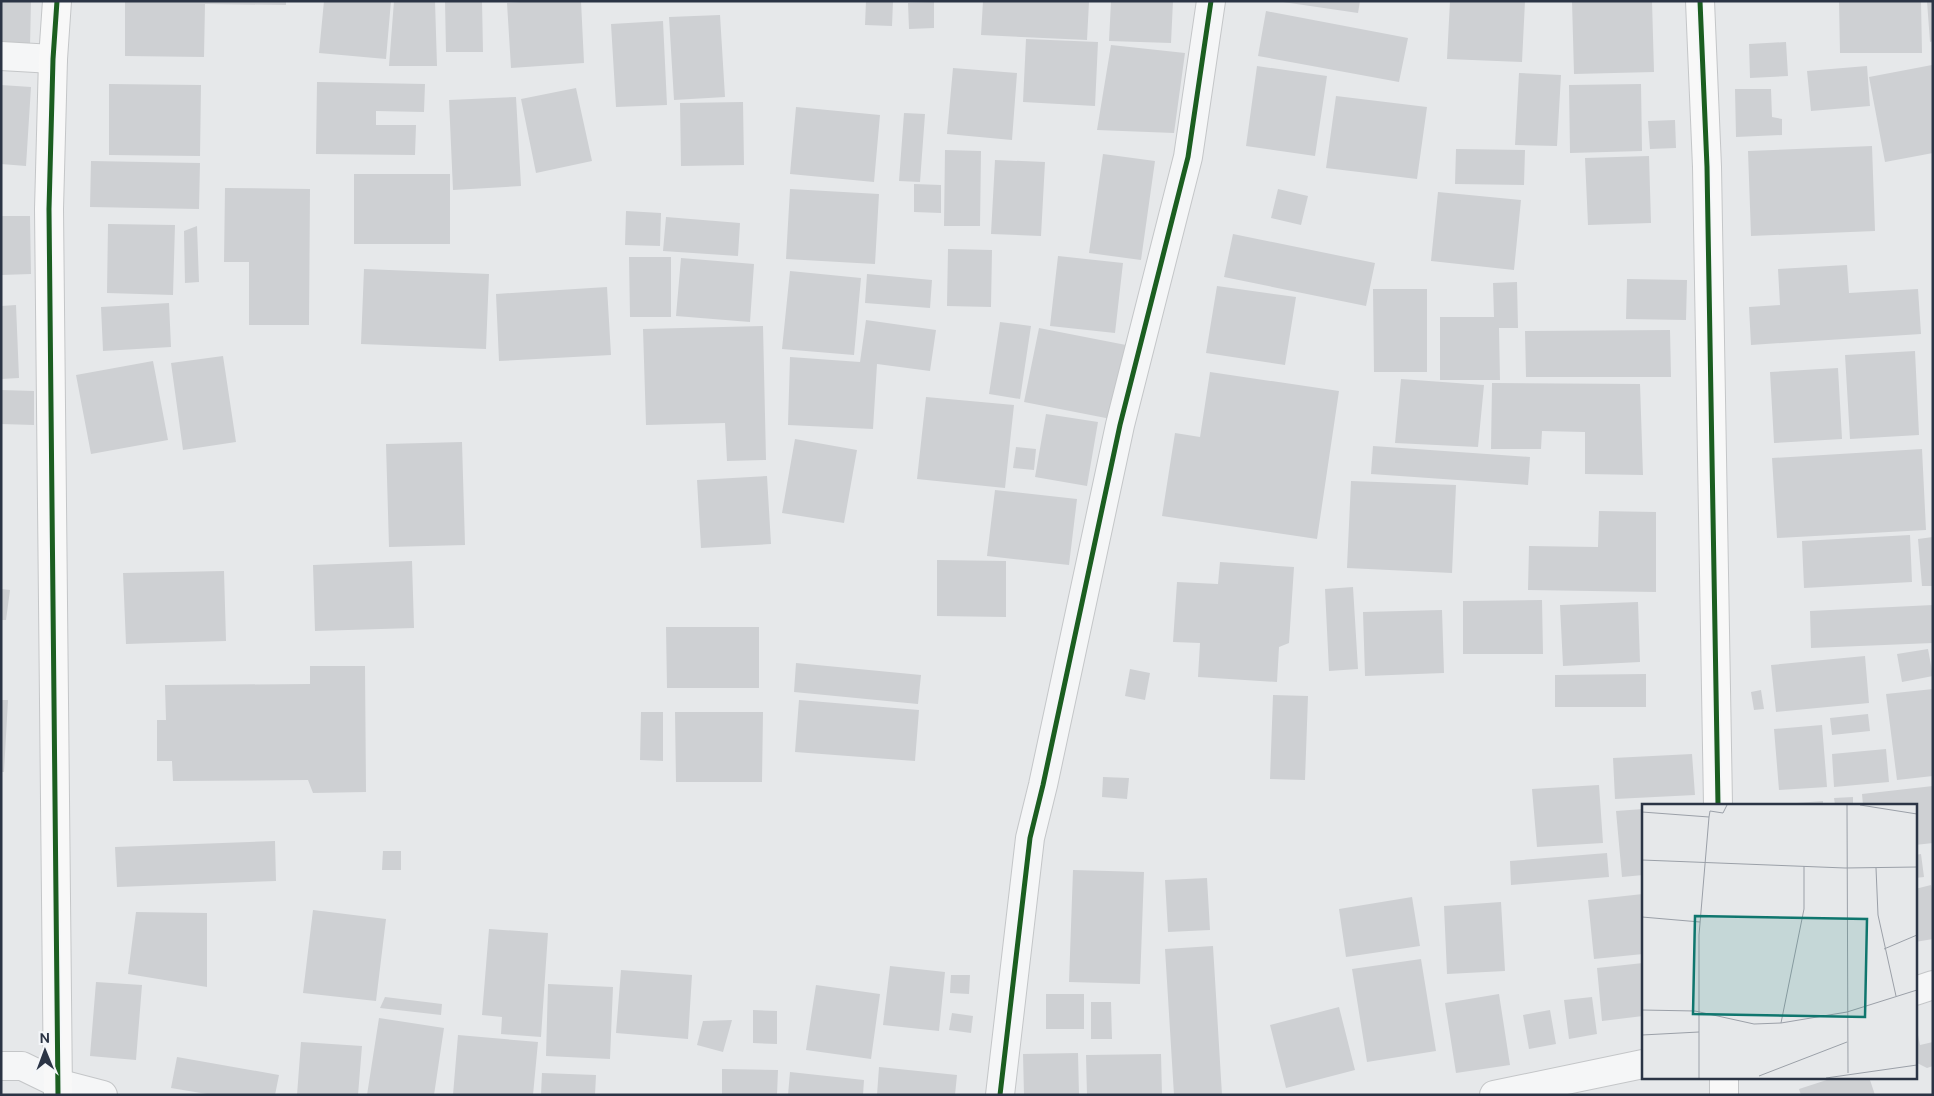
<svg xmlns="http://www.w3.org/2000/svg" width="1934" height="1096" font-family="'DM Sans',sans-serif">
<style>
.building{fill:#ced0d3}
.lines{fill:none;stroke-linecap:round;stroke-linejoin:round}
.street-casing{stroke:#c4c6c8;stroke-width:30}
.secondary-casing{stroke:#c4c6c8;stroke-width:30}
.street{stroke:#f5f6f7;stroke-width:28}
.secondary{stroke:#f8f8f8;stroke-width:28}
.cycleway-casing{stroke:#f4f6f9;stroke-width:8}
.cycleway{stroke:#1b5e20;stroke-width:5}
.inset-road{fill:none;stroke:#9ba0a8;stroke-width:1}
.view{fill:#0f766e;fill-opacity:0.15;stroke:#0f766e;stroke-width:2.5}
.inset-edge{fill:none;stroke:#2b3445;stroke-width:2.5}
</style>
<rect width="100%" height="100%" fill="#e6e8ea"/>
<!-- building -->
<path class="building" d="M 1,1 L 31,1 L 30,47 L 1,46 Z
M 125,1 L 286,1 L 286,5 L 205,4 L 204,57 L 125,56 Z
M 324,1 L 391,1 L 386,59 L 319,53 Z
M 394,1 L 435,1 L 437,66 L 389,66 Z
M 445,1 L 482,1 L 483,52 L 446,52 Z
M 533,1 L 581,1 L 584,63 L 511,68 L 507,3 Z
M 866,1 L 893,1 L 892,26 L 865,25 Z
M 983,1 L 1089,2 L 1087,40 L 981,35 Z
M 1111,1 L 1173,1 L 1171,43 L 1109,41 Z
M 1276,1 L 1360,1 L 1358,13 Z
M 1450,1 L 1525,1 L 1522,62 L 1447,59 Z
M 1572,1 L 1652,1 L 1654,72 L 1574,74 Z
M 1839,1 L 1921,1 L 1922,53 L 1840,53 Z
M 1927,1 L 1933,1 L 1933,41 L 1930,42 Z
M 934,2 L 934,28 L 909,29 L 908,3 Z
M 1266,11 L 1408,38 L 1399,82 L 1258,56 Z
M 720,15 L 725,97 L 674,100 L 669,17 Z
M 663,21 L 667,105 L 616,107 L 611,24 Z
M 1026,39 L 1098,42 L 1095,106 L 1023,102 Z
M 1786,42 L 1788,76 L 1750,78 L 1749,44 Z
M 1111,45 L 1185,53 L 1174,133 L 1097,130 Z
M 1932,65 L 1933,153 L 1885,162 L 1869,77 Z
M 1257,66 L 1327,76 L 1315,156 L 1246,146 Z
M 1867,66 L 1870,106 L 1811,111 L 1807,71 Z
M 953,68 L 1017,73 L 1012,140 L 947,134 Z
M 1519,73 L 1561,75 L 1557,146 L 1515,145 Z
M 317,82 L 425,84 L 424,112 L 376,111 L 376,125 L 416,125 L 415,155 L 316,154 Z
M 109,84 L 201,85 L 200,156 L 109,155 Z
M 1641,84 L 1642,151 L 1570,153 L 1569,85 Z
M 1,85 L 31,87 L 26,166 L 1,164 Z
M 576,88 L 592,161 L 536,173 L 521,99 Z
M 1735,89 L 1771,89 L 1772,117 L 1782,119 L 1782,135 L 1736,137 Z
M 1336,96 L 1427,107 L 1417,179 L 1326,168 Z
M 516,97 L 521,186 L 453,190 L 449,100 Z
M 743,102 L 744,165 L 681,166 L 680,103 Z
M 796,107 L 880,115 L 874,182 L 790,174 Z
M 904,113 L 925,114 L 920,182 L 899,181 Z
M 1675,120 L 1676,148 L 1650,149 L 1648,121 Z
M 1872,146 L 1875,231 L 1751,236 L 1748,151 Z
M 1456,149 L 1525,150 L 1524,185 L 1455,184 Z
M 945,150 L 981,151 L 980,226 L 944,226 Z
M 1103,154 L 1155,161 L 1141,260 L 1089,253 Z
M 1649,156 L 1651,223 L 1588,225 L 1585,158 Z
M 995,160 L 1045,162 L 1041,236 L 991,234 Z
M 91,161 L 200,163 L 199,209 L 90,207 Z
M 354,174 L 450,174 L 450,244 L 354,244 Z
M 914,184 L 941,185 L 941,213 L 914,212 Z
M 225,188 L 310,189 L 309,325 L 249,325 L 249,262 L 224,262 Z
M 790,189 L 879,194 L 875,264 L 786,259 Z
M 1278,189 L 1308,196 L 1301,225 L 1271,218 Z
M 1438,192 L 1521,200 L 1514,270 L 1431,261 Z
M 626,211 L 661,213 L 660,246 L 625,245 Z
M 1,216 L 30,216 L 31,274 L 1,275 Z
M 666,217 L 740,223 L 738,256 L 663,251 Z
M 108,224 L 175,225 L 173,295 L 107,293 Z
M 197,226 L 199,282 L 185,283 L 184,231 Z
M 1233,234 L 1375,263 L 1366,306 L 1224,277 Z
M 948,249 L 992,250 L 991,307 L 947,306 Z
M 1058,256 L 1123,263 L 1115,333 L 1050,326 Z
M 629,257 L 671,257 L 671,317 L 630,317 Z
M 681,258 L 754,264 L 750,322 L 676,316 Z
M 1847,265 L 1849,293 L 1918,289 L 1921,334 L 1751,345 L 1749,307 L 1780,305 L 1778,269 Z
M 364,269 L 489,274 L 486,349 L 361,344 Z
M 790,271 L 861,278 L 854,355 L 782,349 Z
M 867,274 L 932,280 L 930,308 L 865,303 Z
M 1627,279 L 1687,280 L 1686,320 L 1626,319 Z
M 1517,282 L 1518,328 L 1499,328 L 1500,380 L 1440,380 L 1440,317 L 1494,317 L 1493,283 Z
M 1217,286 L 1296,297 L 1285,365 L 1206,353 Z
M 607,287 L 611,355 L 499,361 L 496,294 Z
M 1373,289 L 1427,289 L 1427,372 L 1374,372 Z
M 169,303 L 171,347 L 103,351 L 101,307 Z
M 16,305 L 19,378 L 1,379 L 1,306 Z
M 866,320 L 936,330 L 930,371 L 877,364 L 873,429 L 788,425 L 790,357 L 860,362 Z
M 1000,322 L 1031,326 L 1020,399 L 989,394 Z
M 763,326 L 766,460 L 727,461 L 725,423 L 646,425 L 643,329 Z
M 1039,328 L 1126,345 L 1111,419 L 1024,402 Z
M 1670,330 L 1671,377 L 1526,377 L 1525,331 Z
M 1915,351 L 1919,435 L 1850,439 L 1845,355 Z
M 223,356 L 236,442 L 183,450 L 171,363 Z
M 153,361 L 168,440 L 91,454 L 76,375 Z
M 1838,368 L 1842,439 L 1774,443 L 1770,372 Z
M 1210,372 L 1339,391 L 1317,539 L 1162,516 L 1175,433 L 1200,437 Z
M 1401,379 L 1484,385 L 1478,447 L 1395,443 Z
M 1492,383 L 1640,384 L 1643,475 L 1585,474 L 1585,432 L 1542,431 L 1541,449 L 1491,449 Z
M 1,390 L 34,391 L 34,425 L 1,424 Z
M 926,397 L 1014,405 L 1005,488 L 917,479 Z
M 1046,414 L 1098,422 L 1087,486 L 1035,477 Z
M 795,439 L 857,450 L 844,523 L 782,513 Z
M 462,442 L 465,545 L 389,547 L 386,444 Z
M 1373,446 L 1530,457 L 1528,485 L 1371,474 Z
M 1016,447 L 1036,449 L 1034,470 L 1013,468 Z
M 1922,449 L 1926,530 L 1777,538 L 1772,458 Z
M 767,476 L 771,544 L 701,548 L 697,480 Z
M 1351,481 L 1456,485 L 1452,573 L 1347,568 Z
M 995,490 L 1077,499 L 1069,565 L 987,556 Z
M 1599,511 L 1656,512 L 1656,592 L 1528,590 L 1529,546 L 1598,547 Z
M 1910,535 L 1912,582 L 1804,588 L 1802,541 Z
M 1933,537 L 1933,586 L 1922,586 L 1918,539 Z
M 937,560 L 1006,561 L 1006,617 L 937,616 Z
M 412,561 L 414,628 L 315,631 L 313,565 Z
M 1220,562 L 1294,567 L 1289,643 L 1279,647 L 1277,682 L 1198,677 L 1200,643 L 1173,642 L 1177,582 L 1218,584 Z
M 224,571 L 226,641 L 126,644 L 123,573 Z
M 1353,587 L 1358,669 L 1329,671 L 1325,589 Z
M 1,589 L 10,590 L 6,620 L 1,620 Z
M 1542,600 L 1543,654 L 1463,654 L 1463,601 Z
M 1638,602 L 1640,662 L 1563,666 L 1560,605 Z
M 1933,605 L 1933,643 L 1811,648 L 1810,611 Z
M 1442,610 L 1444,673 L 1365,676 L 1363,612 Z
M 666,627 L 759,627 L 759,688 L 667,688 Z
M 1928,649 L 1933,676 L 1902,682 L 1897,654 Z
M 1865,656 L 1869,703 L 1776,712 L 1771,665 Z
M 796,663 L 921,675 L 918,704 L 794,692 Z
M 310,666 L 365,666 L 366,792 L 313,793 L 308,780 L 173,781 L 172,761 L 157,761 L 157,720 L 166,720 L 165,685 L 310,684 Z
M 1130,669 L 1150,673 L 1145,700 L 1125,696 Z
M 1646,674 L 1646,707 L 1555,707 L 1555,675 Z
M 1933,689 L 1933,776 L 1897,780 L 1886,694 Z
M 1761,690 L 1764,709 L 1754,710 L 1751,692 Z
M 1273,695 L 1308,696 L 1305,780 L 1270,779 Z
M 1,700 L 8,700 L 4,772 L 1,772 Z
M 799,700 L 919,710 L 915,761 L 795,752 Z
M 641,712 L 663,712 L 663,761 L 640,760 Z
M 675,712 L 763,712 L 762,782 L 676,782 Z
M 1868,714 L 1870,731 L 1832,735 L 1830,718 Z
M 1822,725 L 1827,787 L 1779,790 L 1774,729 Z
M 1886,749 L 1889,782 L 1834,787 L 1832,754 Z
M 1692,754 L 1695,795 L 1615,799 L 1613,758 Z
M 1103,777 L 1129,778 L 1127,799 L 1102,797 Z
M 1599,785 L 1603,843 L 1537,847 L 1532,789 Z
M 1933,786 L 1933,843 L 1915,845 L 1915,805 L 1863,805 L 1862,794 Z
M 1853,797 L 1853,805 L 1835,805 L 1834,798 Z
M 1823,801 L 1823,805 L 1797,805 L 1797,803 Z
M 1643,809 L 1643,875 L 1622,877 L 1616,811 Z
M 275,841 L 276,881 L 117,887 L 115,847 Z
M 383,851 L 401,851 L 401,870 L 382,870 Z
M 1607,853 L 1609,877 L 1511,885 L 1510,861 Z
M 1921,854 L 1924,877 L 1915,878 L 1915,855 Z
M 1073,870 L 1144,872 L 1140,984 L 1069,982 Z
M 1207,878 L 1210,930 L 1168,932 L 1165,880 Z
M 1931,885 L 1933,895 L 1933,939 L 1915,942 L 1915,889 Z
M 1643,894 L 1643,954 L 1594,959 L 1588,900 Z
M 1412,897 L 1420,946 L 1346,957 L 1339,909 Z
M 1501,902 L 1505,971 L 1447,974 L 1444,906 Z
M 313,910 L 386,919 L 376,1001 L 303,993 Z
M 136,912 L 207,913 L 207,987 L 128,974 Z
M 489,929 L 548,933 L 541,1037 L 501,1034 L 502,1017 L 482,1015 Z
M 1213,946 L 1222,1095 L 1174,1095 L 1165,949 Z
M 1421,959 L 1436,1051 L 1367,1062 L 1352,969 Z
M 1643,963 L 1643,1016 L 1602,1021 L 1597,968 Z
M 890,966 L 945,972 L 939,1031 L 883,1025 Z
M 621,970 L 692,975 L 688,1039 L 616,1033 Z
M 951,975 L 970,975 L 969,994 L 950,993 Z
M 96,982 L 142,985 L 136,1060 L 90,1056 Z
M 548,984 L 613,987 L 610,1059 L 546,1056 Z
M 816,985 L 880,994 L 871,1059 L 806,1050 Z
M 1046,994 L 1084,994 L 1084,1029 L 1046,1029 Z
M 1499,994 L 1510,1065 L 1456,1073 L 1445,1003 Z
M 385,997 L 442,1004 L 441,1015 L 380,1008 Z
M 1592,997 L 1597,1034 L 1569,1039 L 1564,1000 Z
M 1091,1002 L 1111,1002 L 1112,1039 L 1091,1039 Z
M 1339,1007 L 1355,1070 L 1286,1088 L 1270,1025 Z
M 753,1010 L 777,1011 L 777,1044 L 753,1043 Z
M 1550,1010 L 1556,1044 L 1529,1049 L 1523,1015 Z
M 952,1013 L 973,1016 L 971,1033 L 949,1030 Z
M 379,1018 L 444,1028 L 434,1095 L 367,1095 Z
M 732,1020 L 723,1052 L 697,1045 L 703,1021 Z
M 458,1035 L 538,1042 L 533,1095 L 453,1095 Z
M 1915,1035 L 1918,1035 L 1920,1045 L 1933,1042 L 1933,1066 L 1927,1068 L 1915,1062 Z
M 301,1042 L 362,1046 L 358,1095 L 297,1095 Z
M 1078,1053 L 1079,1095 L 1024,1095 L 1023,1054 Z
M 1161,1054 L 1162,1095 L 1087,1095 L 1086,1055 Z
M 177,1057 L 279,1075 L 275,1095 L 213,1095 L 171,1088 Z
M 879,1067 L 957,1075 L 955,1095 L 877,1095 Z
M 722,1069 L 778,1070 L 777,1095 L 722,1095 Z
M 790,1072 L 864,1080 L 863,1095 L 788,1095 Z
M 542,1073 L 596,1075 L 595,1095 L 541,1095 Z
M 1836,1077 L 1869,1077 L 1875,1095 L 1801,1095 L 1799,1089 Z"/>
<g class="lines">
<!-- street casing -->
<g class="street-casing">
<path id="street" d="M 1,56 L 53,59
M 1915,991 L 1933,985
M 1,1066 L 22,1066 L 57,1083 L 103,1095
M 1000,1095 L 1030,838 L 1043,785 L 1120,425 L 1188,157 L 1211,1
M 1494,1095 L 1643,1064"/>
</g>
<!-- secondary casing -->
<g class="secondary-casing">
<path id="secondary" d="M 57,1 L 53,59 L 49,209 L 58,1095
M 1700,1 L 1707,167 L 1718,805
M 1724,1077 L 1724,1095"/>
</g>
<!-- street -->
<use href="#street" class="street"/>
<!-- secondary -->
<use href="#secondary" class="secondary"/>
<!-- cycleway casing -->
<g class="cycleway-casing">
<path id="cycleway" d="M 57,1 L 53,59 L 49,209 L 58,1095
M 1700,1 L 1707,167 L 1718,805
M 1000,1095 L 1030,838 L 1043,785 L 1120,425 L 1188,157 L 1211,1"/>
</g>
<!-- cycleway -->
<use href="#cycleway" class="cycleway"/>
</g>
<!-- overview -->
<g transform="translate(1642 804)">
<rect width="275" height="275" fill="#e6e8ea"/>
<path class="inset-road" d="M 205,1 L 206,269M 218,1 L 275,10M 0,8 L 67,13M 0,56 L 203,64 L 275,63M 234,64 L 236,111 L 254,192M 0,113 L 58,118M 242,145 L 275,131M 0,206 L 53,207 L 112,220 L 139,219 L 205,208 L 275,186M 139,219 L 162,105 L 162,62M 0,231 L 57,228M 117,272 L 205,238M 57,274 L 57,131 L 67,13 L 68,7 L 81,9 L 85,1M 184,274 L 275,261"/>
<path class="view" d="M 53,112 L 225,115 L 223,213 L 51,210 Z"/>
<rect width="275" height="275" class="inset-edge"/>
</g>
<!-- border -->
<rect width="1934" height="1096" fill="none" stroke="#2b3445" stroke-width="5"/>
<!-- north arrow -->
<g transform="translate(45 1051) rotate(359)" stroke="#f4f6f9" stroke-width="4" paint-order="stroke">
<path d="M0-4L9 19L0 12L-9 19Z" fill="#2b3445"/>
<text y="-8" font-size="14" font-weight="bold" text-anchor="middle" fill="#2b3445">N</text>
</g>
</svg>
